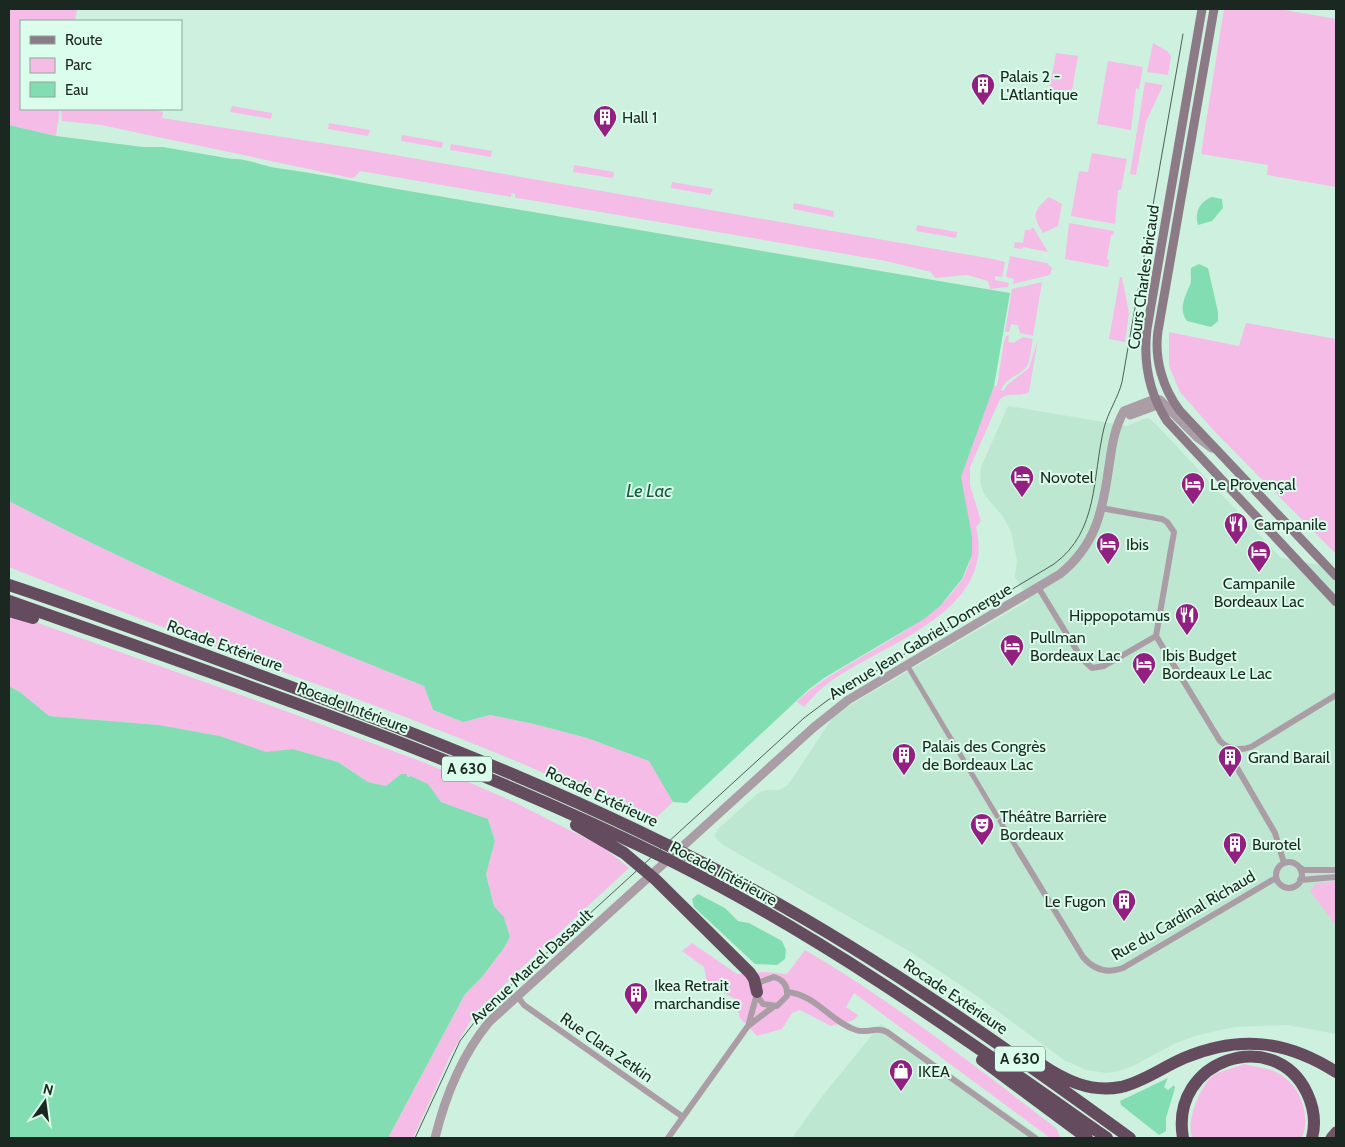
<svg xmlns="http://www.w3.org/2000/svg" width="1345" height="1147" font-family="Cabin,sans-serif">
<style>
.built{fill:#bde7d1}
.green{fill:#f6bce8}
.water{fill:#82deb2}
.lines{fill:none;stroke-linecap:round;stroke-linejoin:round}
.pedestrian{stroke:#aa9da6;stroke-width:5}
.minor{stroke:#aa9da6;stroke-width:6}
.tertiary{stroke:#aa9da6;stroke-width:9}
.secondary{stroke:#8c7a87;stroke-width:9}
.trunk{stroke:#6e5668;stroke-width:11}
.motorway{stroke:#644c5e;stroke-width:12}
.tram{stroke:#4d6057;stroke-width:1}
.labels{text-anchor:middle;stroke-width:4;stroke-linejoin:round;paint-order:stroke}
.shield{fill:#dbfdeb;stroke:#55685e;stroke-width:1}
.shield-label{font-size:15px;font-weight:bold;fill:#1b2822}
.poi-label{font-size:16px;fill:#1b2822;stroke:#dbfdeb;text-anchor:start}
.street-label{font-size:16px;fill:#1b2822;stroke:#dbfdeb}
.water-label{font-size:18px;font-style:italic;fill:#10593d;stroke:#dbfdeb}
</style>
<rect width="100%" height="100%" fill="#cef0de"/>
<!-- built -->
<path class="built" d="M 1008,406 L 1127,426 L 1147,418 L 1152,420 L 1281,558 L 1336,568 L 1336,1034 L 1288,1025 L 1235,1027 L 1198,1035 L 1176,1043 L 1131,1067 L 1119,1071 L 1107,1073 L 1086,1070 L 1064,1060 L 977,996 L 909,951 L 723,845 L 714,836 L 719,828 L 758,793 L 766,790 L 779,790 L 788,785 L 835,714 L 1029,600 L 1015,577 L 1017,560 L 1011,532 L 1004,518 L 984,494 L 980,482 L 981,467 Z
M 881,1024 L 1042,1138 L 792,1138 L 824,1094 Z"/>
<!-- green -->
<path class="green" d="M 9,9 L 77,9 L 75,21 L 21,21 L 21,109 L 60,109 L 56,136 L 9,125 Z
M 1224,9 L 1279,9 L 1336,19 L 1336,187 L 1267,175 L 1268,165 L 1201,154 Z
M 1153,43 L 1167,51 L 1171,56 L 1168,75 L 1147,72 Z
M 1056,53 L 1078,56 L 1071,96 L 1049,92 Z
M 1108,61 L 1143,67 L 1139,89 L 1136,88 L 1131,130 L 1097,124 Z
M 1145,82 L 1163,85 L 1146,122 L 1136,175 L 1130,174 Z
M 232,106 L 272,113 L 271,119 L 230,112 Z
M 61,109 L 152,109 L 163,112 L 162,118 L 366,150 L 993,259 L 1005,262 L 1002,277 L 995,276 L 995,280 L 1009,283 L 1008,287 L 990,289 L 988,281 L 967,275 L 935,278 L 931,272 L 886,261 L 524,199 L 515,198 L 515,194 L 512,193 L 511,197 L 360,171 L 355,177 L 351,178 L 101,125 L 62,121 Z
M 329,123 L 370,130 L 368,136 L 328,129 Z
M 402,135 L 443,142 L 442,148 L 401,141 Z
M 451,144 L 492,151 L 491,157 L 450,150 Z
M 1092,153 L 1127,159 L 1121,190 L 1118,190 L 1115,224 L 1071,216 L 1079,171 L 1088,172 Z
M 574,165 L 614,172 L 613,178 L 573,172 Z
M 672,182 L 713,189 L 710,195 L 671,188 Z
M 1049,197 L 1062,204 L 1058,226 L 1043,233 C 1032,215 1033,211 1049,197 Z
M 794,203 L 834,211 L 833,217 L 793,209 Z
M 1069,223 L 1114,231 L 1113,235 L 1111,235 L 1107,259 L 1109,260 L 1108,267 L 1065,259 Z
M 917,225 L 957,232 L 956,238 L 916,231 Z
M 1033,227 L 1048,252 L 1023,247 L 1022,249 L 1014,248 L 1015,242 L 1023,243 L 1025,230 L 1030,230 Z
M 1010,256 L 1047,263 L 1052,268 L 1050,275 L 1013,284 L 1014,279 L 1006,277 Z
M 1120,277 L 1122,277 L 1129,313 L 1125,342 L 1109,339 Z
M 1042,282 L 1033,336 L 1020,333 L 1018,325 L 1011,324 L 1009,332 L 1005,332 L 1012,289 Z
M 1246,323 L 1336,339 L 1336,554 L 1216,433 L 1180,392 L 1169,366 L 1169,332 L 1239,346 Z
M 1009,335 L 1008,342 L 1013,343 L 1023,337 L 1033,339 C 1031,347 1031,359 1027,366 C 1019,377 1005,377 1001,391 L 1003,391 L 1008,384 L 1029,368 L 1038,339 L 1029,392 C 1019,398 1010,391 1000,399 L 970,467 L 970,485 L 981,521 L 976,527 C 998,614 877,645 826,685 C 818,691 811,699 804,707 L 797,702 C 840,657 962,620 971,555 C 974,536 960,501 960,480 C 960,472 966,462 969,455 C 977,432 985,409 994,386 L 997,386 L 1004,342 L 1006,336 Z
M 9,501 C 143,572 283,630 424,686 L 433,710 L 463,722 L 490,715 L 534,724 L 587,738 L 650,761 L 673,802 L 650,823 C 547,770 438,729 330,689 C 222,650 115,610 9,567 Z
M 10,613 L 272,706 L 428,764 L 514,802 L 603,847 L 629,868 L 519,970 L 474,1015 L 451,1054 L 413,1138 L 388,1138 L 465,994 L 482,977 L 504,948 L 510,937 L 504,917 L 494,906 L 486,873 L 495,841 L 488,819 L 441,802 L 428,784 L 411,776 L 409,777 L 406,774 L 401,774 L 386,786 L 368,782 L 338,762 L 293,749 L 266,753 L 220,736 L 159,725 L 49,716 L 20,692 L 9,686 Z
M 1336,882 L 1336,923 L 1335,924 L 1310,891 L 1316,883 Z
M 692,943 L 737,974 L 765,972 L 787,974 L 805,950 C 894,1002 975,1066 1057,1129 L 1060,1138 L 1050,1138 L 854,993 L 846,1007 L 858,1015 L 854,1020 L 831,1026 L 800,1010 L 792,1013 L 782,1029 L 757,1036 L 740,1018 L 735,999 L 707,983 L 704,967 L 682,951 Z
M 1244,1064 C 1254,1067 1269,1068 1278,1073 C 1301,1086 1311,1115 1302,1138 L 1193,1138 C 1184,1124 1201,1084 1214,1075 C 1222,1070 1235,1068 1244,1064 Z"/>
<!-- water -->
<path class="water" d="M 9,125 L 56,136 L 143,147 L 163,147 L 232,159 C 248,158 261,166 277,168 C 315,173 353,181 391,188 L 1010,293 L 994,386 L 961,477 L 972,536 L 972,555 L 962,579 L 940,606 L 924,619 L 824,678 L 808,690 L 687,803 L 673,802 L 649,761 L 587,738 L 534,724 L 490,715 L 463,722 L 433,710 L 424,686 C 283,630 143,572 9,501 Z
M 1212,197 L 1222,199 L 1223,208 L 1212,221 L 1198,225 C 1194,213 1200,201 1212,197 Z
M 1199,264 L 1208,268 L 1218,312 L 1218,321 L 1211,327 L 1187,321 C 1178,310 1185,296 1190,285 C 1192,281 1190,273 1191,268 Z
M 9,686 L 20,692 L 49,716 L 159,725 L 220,736 L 266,752 L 293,749 L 338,762 L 368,782 L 386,786 L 401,774 L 406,774 L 408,777 L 411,776 L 428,784 L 441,802 L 488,819 L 495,841 L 486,874 L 494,906 L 504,917 L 510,937 L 504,948 L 482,977 L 465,994 L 388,1138 L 9,1138 Z
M 698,894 L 725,908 L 738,921 L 749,923 L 782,941 L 786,950 L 785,959 L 777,965 L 755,964 L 694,907 L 692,899 Z
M 1168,1078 L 1164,1087 L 1168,1090 L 1174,1085 L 1175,1088 L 1166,1118 L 1166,1131 L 1159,1135 L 1121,1105 L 1120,1101 Z"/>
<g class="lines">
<!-- pedestrian -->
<path class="pedestrian" d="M 907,665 L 997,816
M 1000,821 L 1018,850"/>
<!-- minor -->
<path class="minor" d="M 1101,508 L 1162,519 L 1167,522 L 1174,532 L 1156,636
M 1038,587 L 1082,659 L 1092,668 L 1104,666 L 1156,636 L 1220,741 C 1228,749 1239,751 1251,747 L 1336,695
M 1234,749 L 1236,766 L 1275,833 L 1284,863
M 1018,850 L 1083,957 C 1094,970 1107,974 1123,968 L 1276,878
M1276 875a13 13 0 1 1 26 0a13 13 0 1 1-26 0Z
M 1299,867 L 1304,870 L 1336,870
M 1300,880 L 1336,877
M 787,992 C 815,994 831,1022 856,1030 C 867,1034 876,1026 887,1032 L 1035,1138
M 518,997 L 524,1005 L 683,1117
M 749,1023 L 760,982 L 774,977 C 784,980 788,986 787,996 L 777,1006 L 763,1004 L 757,996
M 668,1138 L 748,1026 L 773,1007"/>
<!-- tertiary -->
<path class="tertiary" d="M 1130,415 L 1157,405
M 435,1138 C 445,1097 462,1055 489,1022 L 813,728 L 848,700 L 1060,574 C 1096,545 1103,510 1109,466 C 1112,446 1114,429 1124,411 L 1155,399 L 1160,400 L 1197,437 L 1212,448"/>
<!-- secondary -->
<path class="secondary" d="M 1202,9 L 1147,329 C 1143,362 1149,393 1167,421 L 1336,602
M 1214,9 L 1158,331 C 1154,359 1163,389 1180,411 L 1336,576"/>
<!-- trunk -->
<path class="trunk" d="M 1331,1138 L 1336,1132"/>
<!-- motorway -->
<path class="motorway" d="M 9,585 C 97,614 184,647 270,679 C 435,740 596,804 750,888 C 884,961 1007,1049 1130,1138
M 9,601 C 234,681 461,756 675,863 C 828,940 967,1040 1107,1138
M 9,611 L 33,618
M 576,825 L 624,853 L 656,880 L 750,973 L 754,979 L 757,992
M 982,1060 L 1087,1138
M 1039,1063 C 1064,1080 1090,1093 1121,1087 C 1143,1082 1163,1067 1184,1058 C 1239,1035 1286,1040 1336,1072
M 1183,1138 C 1169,1059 1275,1025 1307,1093 C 1314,1108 1316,1123 1312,1138"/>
<!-- tram -->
<path class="tram" d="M 415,1138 L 460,1041 L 483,1011 L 804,718 L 828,700 L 1054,564 C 1099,531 1092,478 1104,428 C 1108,412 1118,398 1122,382 L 1183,34"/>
</g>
<!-- icons -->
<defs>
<g id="building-pin" transform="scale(1.25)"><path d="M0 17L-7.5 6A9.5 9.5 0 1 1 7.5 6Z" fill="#922080" stroke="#dbfdeb"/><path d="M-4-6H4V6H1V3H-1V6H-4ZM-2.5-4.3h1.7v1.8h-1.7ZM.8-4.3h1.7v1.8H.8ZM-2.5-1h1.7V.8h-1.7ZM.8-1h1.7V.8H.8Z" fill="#fff"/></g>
<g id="hotel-pin" transform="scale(1.25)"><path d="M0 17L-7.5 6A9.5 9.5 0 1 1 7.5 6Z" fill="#922080" stroke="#dbfdeb"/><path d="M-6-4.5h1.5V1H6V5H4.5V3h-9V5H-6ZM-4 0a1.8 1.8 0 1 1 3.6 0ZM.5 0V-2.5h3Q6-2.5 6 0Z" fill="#fff"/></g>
<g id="restaurant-pin" transform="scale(1.25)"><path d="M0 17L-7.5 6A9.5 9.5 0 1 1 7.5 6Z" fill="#922080" stroke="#dbfdeb"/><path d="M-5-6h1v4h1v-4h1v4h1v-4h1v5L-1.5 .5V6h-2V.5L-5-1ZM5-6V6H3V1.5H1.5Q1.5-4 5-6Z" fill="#fff"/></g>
<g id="theatre-pin" transform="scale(1.25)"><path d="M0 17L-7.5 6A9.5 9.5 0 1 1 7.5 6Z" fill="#922080" stroke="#dbfdeb"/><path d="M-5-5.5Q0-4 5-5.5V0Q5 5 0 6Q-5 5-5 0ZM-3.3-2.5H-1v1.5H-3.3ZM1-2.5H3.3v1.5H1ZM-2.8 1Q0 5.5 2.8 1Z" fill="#fff"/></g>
<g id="shop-pin" transform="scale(1.25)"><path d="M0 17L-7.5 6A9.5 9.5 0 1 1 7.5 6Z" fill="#922080" stroke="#dbfdeb"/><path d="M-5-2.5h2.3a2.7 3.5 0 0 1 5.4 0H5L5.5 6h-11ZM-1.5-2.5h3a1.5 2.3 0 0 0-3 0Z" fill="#fff"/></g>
</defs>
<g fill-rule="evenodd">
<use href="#building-pin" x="983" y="85"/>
<use href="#building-pin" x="605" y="117"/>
<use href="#hotel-pin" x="1022" y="477"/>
<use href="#hotel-pin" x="1193" y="484"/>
<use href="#restaurant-pin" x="1236" y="524"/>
<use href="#hotel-pin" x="1108" y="544"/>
<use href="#hotel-pin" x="1259" y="552"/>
<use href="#restaurant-pin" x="1187" y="615"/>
<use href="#hotel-pin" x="1012" y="646"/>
<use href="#hotel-pin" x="1144" y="664"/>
<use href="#building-pin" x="904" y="755"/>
<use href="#building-pin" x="1230" y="757"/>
<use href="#theatre-pin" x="982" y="825"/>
<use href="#building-pin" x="1235" y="844"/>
<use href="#building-pin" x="1124" y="901"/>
<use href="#building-pin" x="636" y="994"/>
<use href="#shop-pin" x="901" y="1071"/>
</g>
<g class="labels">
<!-- shield labels -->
<g class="shield">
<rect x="442" y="756.5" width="50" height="25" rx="4"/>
<rect x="995" y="1046.5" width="50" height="25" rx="4"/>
</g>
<g class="shield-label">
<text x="467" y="774">A 630</text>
<text x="1020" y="1064">A 630</text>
</g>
<!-- poi labels -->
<g class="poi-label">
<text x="1000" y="82">Palais 2 -<tspan x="1000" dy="18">L'Atlantique</tspan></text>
<text x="622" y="123">Hall 1</text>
<text x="1040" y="483">Novotel</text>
<text x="1210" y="490">Le Provençal</text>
<text x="1254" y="530">Campanile</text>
<text x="1126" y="550">Ibis</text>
<text x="1259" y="589" text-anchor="middle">Campanile<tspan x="1259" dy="18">Bordeaux Lac</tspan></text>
<text x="1170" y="621" text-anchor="end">Hippopotamus</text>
<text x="1030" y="643">Pullman<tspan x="1030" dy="18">Bordeaux Lac</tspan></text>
<text x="1162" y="661">Ibis Budget<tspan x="1162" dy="18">Bordeaux Le Lac</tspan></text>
<text x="922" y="752">Palais des Congrès<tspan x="922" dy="18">de Bordeaux Lac</tspan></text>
<text x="1248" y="763">Grand Barail</text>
<text x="1000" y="822">Théâtre Barrière<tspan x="1000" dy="18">Bordeaux</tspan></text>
<text x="1252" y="850">Burotel</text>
<text x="1106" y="907" text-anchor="end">Le Fugon</text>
<text x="654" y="991">Ikea Retrait<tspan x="654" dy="18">marchandise</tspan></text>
<text x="918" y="1077">IKEA</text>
</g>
<!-- street labels -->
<g class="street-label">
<text transform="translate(1143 277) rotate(-82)" y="6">Cours Charles Bricaud</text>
<text transform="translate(920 641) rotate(-31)" y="6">Avenue Jean Gabriel Domergue</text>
<text transform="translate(225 645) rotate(20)" y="6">Rocade Extérieure</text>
<text transform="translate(353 707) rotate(21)" y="6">Rocade Intérieure</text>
<text transform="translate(602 796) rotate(25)" y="6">Rocade Extérieure</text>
<text transform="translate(724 873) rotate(28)" y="6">Rocade Intérieure</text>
<text transform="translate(1183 915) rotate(-30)" y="6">Rue du Cardinal Richaud</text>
<text transform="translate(531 966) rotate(-43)" y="6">Avenue Marcel Dassault</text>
<text transform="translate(956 996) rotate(34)" y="6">Rocade Extérieure</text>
<text transform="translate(607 1047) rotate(35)" y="6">Rue Clara Zetkin</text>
</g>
<!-- water labels -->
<g class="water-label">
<text x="649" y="497">Le Lac</text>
</g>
</g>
<!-- border -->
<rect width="1345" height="1147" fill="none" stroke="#1b2822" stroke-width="20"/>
<!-- legend -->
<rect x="20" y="20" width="162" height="90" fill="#dbfdeb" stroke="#8ea89b"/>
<rect x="30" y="36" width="25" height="8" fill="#8c7a87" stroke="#8ea89b"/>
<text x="65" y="45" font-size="15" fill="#1b2822">Route</text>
<rect x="30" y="58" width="25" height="15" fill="#f6bce8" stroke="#8ea89b"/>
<text x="65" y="70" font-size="15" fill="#1b2822">Parc</text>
<rect x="30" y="82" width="25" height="15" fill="#82deb2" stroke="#8ea89b"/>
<text x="65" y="95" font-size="15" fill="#1b2822">Eau</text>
<!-- north arrow -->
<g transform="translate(45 1102) rotate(14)" stroke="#dbfdeb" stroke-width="4" paint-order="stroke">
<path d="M0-4L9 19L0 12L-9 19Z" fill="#1b2822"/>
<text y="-8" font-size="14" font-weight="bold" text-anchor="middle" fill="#1b2822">N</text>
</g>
</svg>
